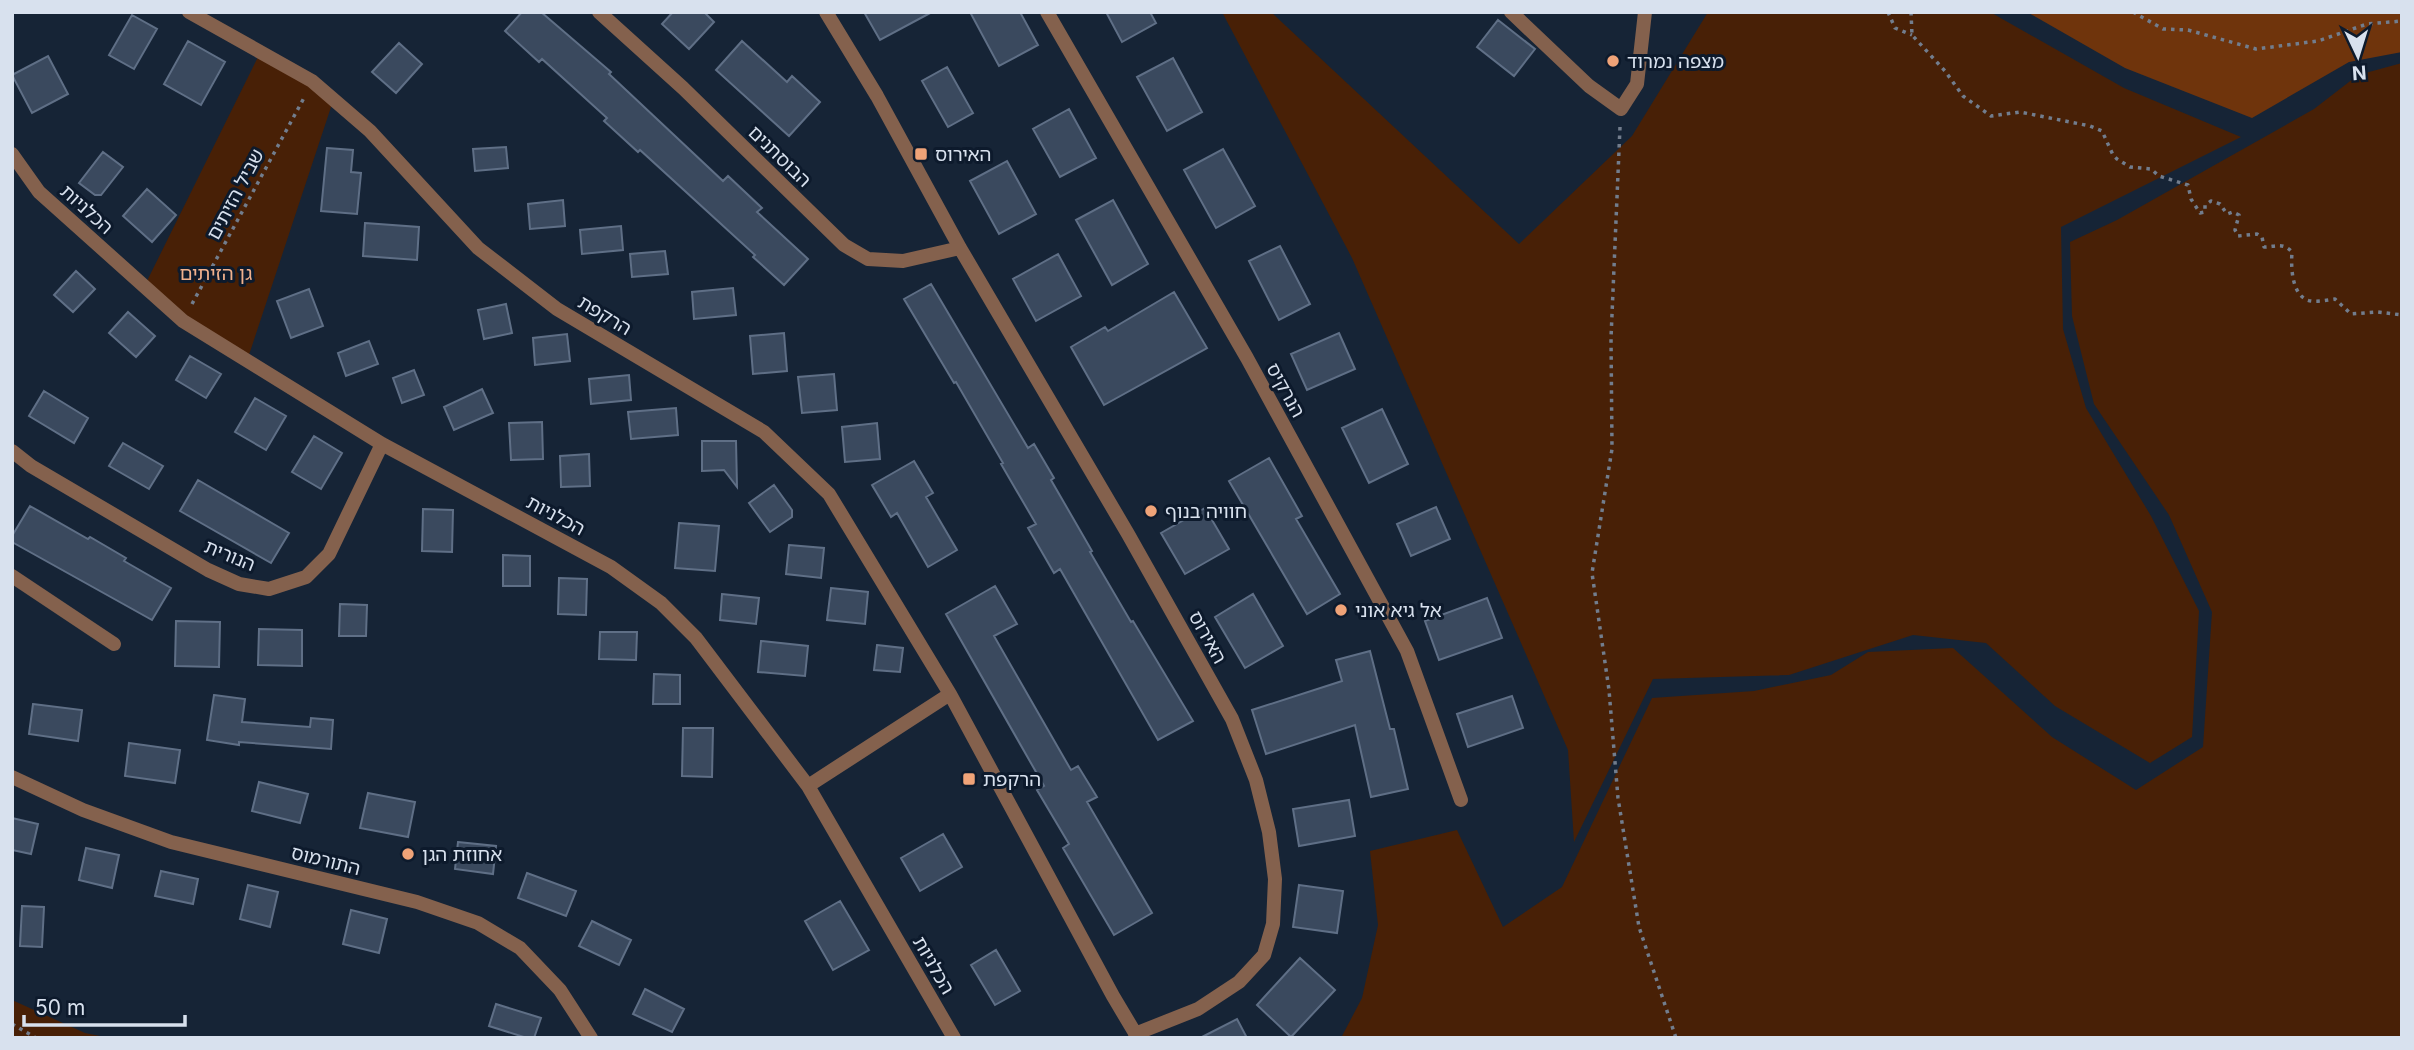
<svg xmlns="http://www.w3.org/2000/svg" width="2414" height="1050" font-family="Inter,'Noto Sans Hebrew',sans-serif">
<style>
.green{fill:#482006}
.forest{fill:#6f340c}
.building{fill:#3a495e;stroke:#5f6f86;stroke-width:2}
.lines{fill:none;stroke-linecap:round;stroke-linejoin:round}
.path{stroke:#727d8d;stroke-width:3.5;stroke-dasharray:3.5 5;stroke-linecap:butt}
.minor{stroke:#84614d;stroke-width:14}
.poi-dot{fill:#efa378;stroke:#0d1a2c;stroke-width:2.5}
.labels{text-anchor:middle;stroke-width:6;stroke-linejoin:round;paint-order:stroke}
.poi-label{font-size:19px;fill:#d8e1ee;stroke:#0d1a2c;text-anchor:start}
.street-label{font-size:19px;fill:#d8e1ee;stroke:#0d1a2c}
.park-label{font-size:19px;fill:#f1b18d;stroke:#0d1a2c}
</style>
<rect width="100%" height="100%" fill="#162436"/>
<!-- green -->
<path class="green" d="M 1222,12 L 1271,12 L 1519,244 L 1632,136 L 1708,12 L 1990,12 L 2124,88 L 2241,137 L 2061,227 L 2063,329 L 2086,408 L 2151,516 L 2199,611 L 2192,737 L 2150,763 L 2055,706 L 1986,643 L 1913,635 L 1789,675 L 1653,679 L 1574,842 L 1568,750 L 1352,258 Z
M 261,51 L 334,98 L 247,361 L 144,287 Z
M 2402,63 L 2402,1038 L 1341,1038 L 1362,998 L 1378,925 L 1370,851 L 1457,830 L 1503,927 L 1562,887 L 1652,698 L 1754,691 L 1831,675 L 1868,652 L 1953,648 L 2052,737 L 2136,790 L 2203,747 L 2212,612 L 2169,515 L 2094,404 L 2072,316 L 2070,242 L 2117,220 L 2314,109 L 2358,75 Z
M 12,1000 L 85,1033 L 110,1038 L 12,1038 Z"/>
<!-- forest -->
<path class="forest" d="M 2027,12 L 2402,12 L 2402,52 L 2349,62 L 2252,118 L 2125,68 Z"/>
<!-- building -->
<path class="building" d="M 522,12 L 541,12 L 611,72 L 609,74 L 723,181 L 728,176 L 762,208 L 757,212 L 808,259 L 784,285 L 753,257 L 755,255 L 640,150 L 638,152 L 604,121 L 607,118 L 542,59 L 539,62 L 505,31 Z
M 673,12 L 704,12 L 714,22 L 689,49 L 662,24 Z
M 864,12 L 932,12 L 880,40 Z
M 970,12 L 1020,12 L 1038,45 L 999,66 Z
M 1106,12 L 1150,12 L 1156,23 L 1122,42 Z
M 132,15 L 157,29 L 134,69 L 109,55 Z
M 1498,20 L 1535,49 L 1514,76 L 1477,47 Z
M 188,41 L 225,62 L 201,105 L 164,84 Z
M 742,41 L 787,82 L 792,76 L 820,102 L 789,136 L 716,70 Z
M 399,43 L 422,64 L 396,93 L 372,72 Z
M 48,56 L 68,94 L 32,113 L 12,75 Z
M 1173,58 L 1202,112 L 1167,131 L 1137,77 Z
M 947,67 L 973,113 L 948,127 L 922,81 Z
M 1069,109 L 1096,158 L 1060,177 L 1033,129 Z
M 506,147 L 508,168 L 475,171 L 473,149 Z
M 327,148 L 353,150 L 351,172 L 361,173 L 357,214 L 321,211 Z
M 1223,149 L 1255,206 L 1216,228 L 1184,170 Z
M 103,152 L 123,167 L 101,195 L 95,195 L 79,183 Z
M 1007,161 L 1036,214 L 999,234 L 970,181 Z
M 147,189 L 176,215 L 152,242 L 123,216 Z
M 563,200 L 565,226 L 530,229 L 528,204 Z
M 1113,200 L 1148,264 L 1112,285 L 1076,220 Z
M 365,223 L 419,227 L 417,260 L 363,256 Z
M 621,226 L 623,250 L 582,254 L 580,230 Z
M 1280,246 L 1310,304 L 1279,320 L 1249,261 Z
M 665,251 L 668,274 L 632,277 L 630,254 Z
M 1058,254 L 1081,296 L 1036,321 L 1013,279 Z
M 76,271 L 95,289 L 73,312 L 54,295 Z
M 931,284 L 1028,448 L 1034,444 L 1054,478 L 1051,480 L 1092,551 L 1090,552 L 1131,622 L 1133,621 L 1193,721 L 1158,740 L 1060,569 L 1054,573 L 1028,528 L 1036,524 L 1001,464 L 1003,463 L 956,382 L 954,383 L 904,299 Z
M 733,288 L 736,315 L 694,319 L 692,292 Z
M 309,289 L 323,326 L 291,338 L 277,301 Z
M 1174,292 L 1207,348 L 1104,405 L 1071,347 L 1105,327 L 1108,331 Z
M 506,304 L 512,333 L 484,339 L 478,310 Z
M 128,312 L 155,336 L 136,357 L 109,333 Z
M 784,333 L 787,371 L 753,374 L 750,336 Z
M 1339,333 L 1355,369 L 1307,390 L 1291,354 Z
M 567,334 L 570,361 L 535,365 L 533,338 Z
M 369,341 L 378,364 L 346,376 L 338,353 Z
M 190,356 L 221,374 L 206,398 L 176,380 Z
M 414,370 L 424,395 L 402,403 L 393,378 Z
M 834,374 L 837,410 L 802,413 L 798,377 Z
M 629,375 L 631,400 L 591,404 L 589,379 Z
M 482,389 L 493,413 L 454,430 L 444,407 Z
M 44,391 L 88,418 L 74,443 L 29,416 Z
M 255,398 L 286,416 L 266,450 L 235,432 Z
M 676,408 L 678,435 L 631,439 L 628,412 Z
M 1382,409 L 1408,464 L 1369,483 L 1342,428 Z
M 542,422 L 543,459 L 511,460 L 509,423 Z
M 877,423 L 880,459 L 845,462 L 842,427 Z
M 314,436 L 342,453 L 321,489 L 292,472 Z
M 702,441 L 736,441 L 737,487 L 724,470 L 702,471 Z
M 123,443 L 163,466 L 149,489 L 109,466 Z
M 589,454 L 590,486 L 561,487 L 560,456 Z
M 1269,458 L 1302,516 L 1296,519 L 1340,594 L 1307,614 L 1229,481 Z
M 914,461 L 933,493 L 926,497 L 957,550 L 928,567 L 897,513 L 891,517 L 872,485 Z
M 198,480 L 289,533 L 271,563 L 180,511 Z
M 774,485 L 792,510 L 792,517 L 770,532 L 749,503 Z
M 30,506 L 88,539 L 90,537 L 126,558 L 124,561 L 171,588 L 152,620 L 12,542 L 12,536 Z
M 1436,507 L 1450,539 L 1411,556 L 1397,524 Z
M 1205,508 L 1229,549 L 1185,574 L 1161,533 Z
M 423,509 L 453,510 L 452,552 L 422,551 Z
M 679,523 L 719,526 L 715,571 L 675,568 Z
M 789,545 L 824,548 L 821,578 L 786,574 Z
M 503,555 L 530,556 L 530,586 L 503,586 Z
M 559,578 L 587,579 L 586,615 L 558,614 Z
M 995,586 L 1017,624 L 994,636 L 1071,770 L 1078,766 L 1097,797 L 1087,802 L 1152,913 L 1114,935 L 1063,848 L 1069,844 L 1037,790 L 1044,786 L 946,614 Z
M 831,588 L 868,592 L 865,624 L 827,620 Z
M 722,594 L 759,598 L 756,624 L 720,620 Z
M 1253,594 L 1283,646 L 1245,668 L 1215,617 Z
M 1487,598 L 1502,638 L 1439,660 L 1425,621 Z
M 340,604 L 367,605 L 366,636 L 339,636 Z
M 176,621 L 220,622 L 219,667 L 175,666 Z
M 259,629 L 302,630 L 302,666 L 258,665 Z
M 600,632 L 637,632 L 636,660 L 599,659 Z
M 761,641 L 808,646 L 805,676 L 758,672 Z
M 877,645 L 903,648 L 900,672 L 874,670 Z
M 1370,651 L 1390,729 L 1394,729 L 1408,789 L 1371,797 L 1355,725 L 1266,754 L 1252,710 L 1342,681 L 1336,660 Z
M 654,674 L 680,675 L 680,704 L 653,704 Z
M 214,695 L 245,699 L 242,722 L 310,727 L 311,718 L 333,720 L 331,749 L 239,742 L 239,745 L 207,740 Z
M 1512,696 L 1523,728 L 1468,747 L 1457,714 Z
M 33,704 L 82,710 L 78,741 L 29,734 Z
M 683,728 L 713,728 L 712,777 L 682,776 Z
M 129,743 L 180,750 L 175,783 L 125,776 Z
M 259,782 L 308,794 L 300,823 L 252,811 Z
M 368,793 L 415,802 L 408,837 L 360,828 Z
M 1349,800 L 1355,836 L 1299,846 L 1293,809 Z
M 12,818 L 38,824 L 31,854 L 12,850 Z
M 943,834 L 962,867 L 920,891 L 901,858 Z
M 458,842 L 496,846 L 493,874 L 455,869 Z
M 86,848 L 119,855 L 112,888 L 79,880 Z
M 161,871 L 198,879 L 193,904 L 155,896 Z
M 527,873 L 576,891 L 566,916 L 518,898 Z
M 248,885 L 278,892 L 270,927 L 240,919 Z
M 1299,885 L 1343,891 L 1337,933 L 1293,927 Z
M 840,901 L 869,950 L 833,970 L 805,921 Z
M 22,906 L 44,907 L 42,947 L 20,946 Z
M 351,910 L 387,919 L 379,953 L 343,944 Z
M 592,921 L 631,940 L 619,965 L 579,946 Z
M 996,950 L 1020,991 L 995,1005 L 971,965 Z
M 1300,958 L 1335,990 L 1291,1037 L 1257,1005 Z
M 645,989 L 684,1009 L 672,1032 L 633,1014 Z
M 496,1004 L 541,1018 L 534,1038 L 527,1038 L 489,1026 Z
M 1237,1019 L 1247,1038 L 1200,1038 Z"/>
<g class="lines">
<!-- path -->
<path class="path" d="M 1888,12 L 1895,28 L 1912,35
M 1911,12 L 1912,35 L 1945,71 L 1963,96 L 1991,116 L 2020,112 L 2090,126 L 2102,131 L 2113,155 L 2117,159 L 2130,167 L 2151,169 L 2159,176 L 2188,185 L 2191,199 L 2200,213 L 2205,212 L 2205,205 L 2211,201 L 2220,204 L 2227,214 L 2233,212 L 2239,215 L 2235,230 L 2238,236 L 2257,234 L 2262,237 L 2264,247 C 2275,247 2283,242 2292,252 C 2291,265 2291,293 2307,300 C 2315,303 2327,300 2335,299 L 2351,314 L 2378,312 L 2402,315
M 2133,12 L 2163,29 L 2188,30 L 2256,49 L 2318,41 L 2367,24 L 2402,21
M 1620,127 L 1611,338 L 1612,449 L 1592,573 L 1609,690 L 1618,798 L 1639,927 L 1676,1038
M 192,304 L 305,96
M 12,1024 L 36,1038"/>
<!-- minor -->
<path class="minor" d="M 189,12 L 312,81 L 370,131 L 478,248 L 557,309 L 764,432 L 829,494 L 950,694 L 1113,996 L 1138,1038
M 599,12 L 683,88 L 844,245 L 868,259 L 903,261 L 960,248
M 826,12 L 877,96 L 960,248 L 1128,534 L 1232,719 L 1256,780 L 1269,832 L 1275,879 L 1273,924 L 1264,955 L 1239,982 L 1198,1009 L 1135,1034
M 1047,12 L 1247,358 L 1407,651 L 1461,800
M 1511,12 L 1589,86 L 1621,109 L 1637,84 L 1645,12
M 12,154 L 39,192 L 183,321 L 382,444 L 611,567 L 661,603 L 696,638 L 808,786 L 954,1038
M 12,451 L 31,466 L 208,570 L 239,584 L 269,589 L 306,577 L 329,554 L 382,444
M 12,576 L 114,644
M 12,777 L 83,810 L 171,842 L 417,902 L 478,923 L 520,948 L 560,990 L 591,1038
M 808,786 L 950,694"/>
</g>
<!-- markers -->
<g class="poi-dot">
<circle cx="1613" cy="61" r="7"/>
<rect x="914" y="147" width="14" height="14" rx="3.5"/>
<circle cx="1151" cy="511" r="7"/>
<circle cx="1341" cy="610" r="7"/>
<rect x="962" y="772" width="14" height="14" rx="3.5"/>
<circle cx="408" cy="854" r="7"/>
</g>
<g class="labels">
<!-- poi labels -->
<g class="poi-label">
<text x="1627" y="68">מצפה נמרוד</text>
<text x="935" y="161">האירוס</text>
<text x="1165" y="518">חוויה בנוף</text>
<text x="1355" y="617">אל גיא אוני</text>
<text x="983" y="786">הרקפת</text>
<text x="422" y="861">אחוזת הגן</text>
</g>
<!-- street labels -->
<g class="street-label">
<text transform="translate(780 156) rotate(44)" y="7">הבוסתנים</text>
<text transform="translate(235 194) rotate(-62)" y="7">שביל הזיתים</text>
<text transform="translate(87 209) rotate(42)" y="7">הכלניות</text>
<text transform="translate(605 315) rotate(31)" y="7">הרקפת</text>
<text transform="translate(1286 390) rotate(61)" y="7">הנרקיס</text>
<text transform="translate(556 515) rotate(28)" y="7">הכלניות</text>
<text transform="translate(230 555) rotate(22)" y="7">הנורית</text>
<text transform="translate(1208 637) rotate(61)" y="7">האירוס</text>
<text transform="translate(326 860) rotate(14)" y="7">התורמוס</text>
<text transform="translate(934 965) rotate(60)" y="7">הכלניות</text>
</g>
<!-- park labels -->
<g class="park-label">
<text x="216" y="280">גן הזיתים</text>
</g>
</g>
<!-- border -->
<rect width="2414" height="1050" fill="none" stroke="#d8e1ee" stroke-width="28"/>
<!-- north arrow -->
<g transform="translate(2358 56) rotate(176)" stroke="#0d1a2c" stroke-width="5" paint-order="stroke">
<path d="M0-5L12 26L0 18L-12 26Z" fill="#d8e1ee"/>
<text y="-10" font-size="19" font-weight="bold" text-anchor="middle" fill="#d8e1ee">N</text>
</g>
<!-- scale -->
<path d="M24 1015v10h161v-10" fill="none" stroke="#d8e1ee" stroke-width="3.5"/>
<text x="35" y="1015" font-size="21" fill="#d8e1ee" stroke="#0d1a2c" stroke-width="5" paint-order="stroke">50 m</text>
</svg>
